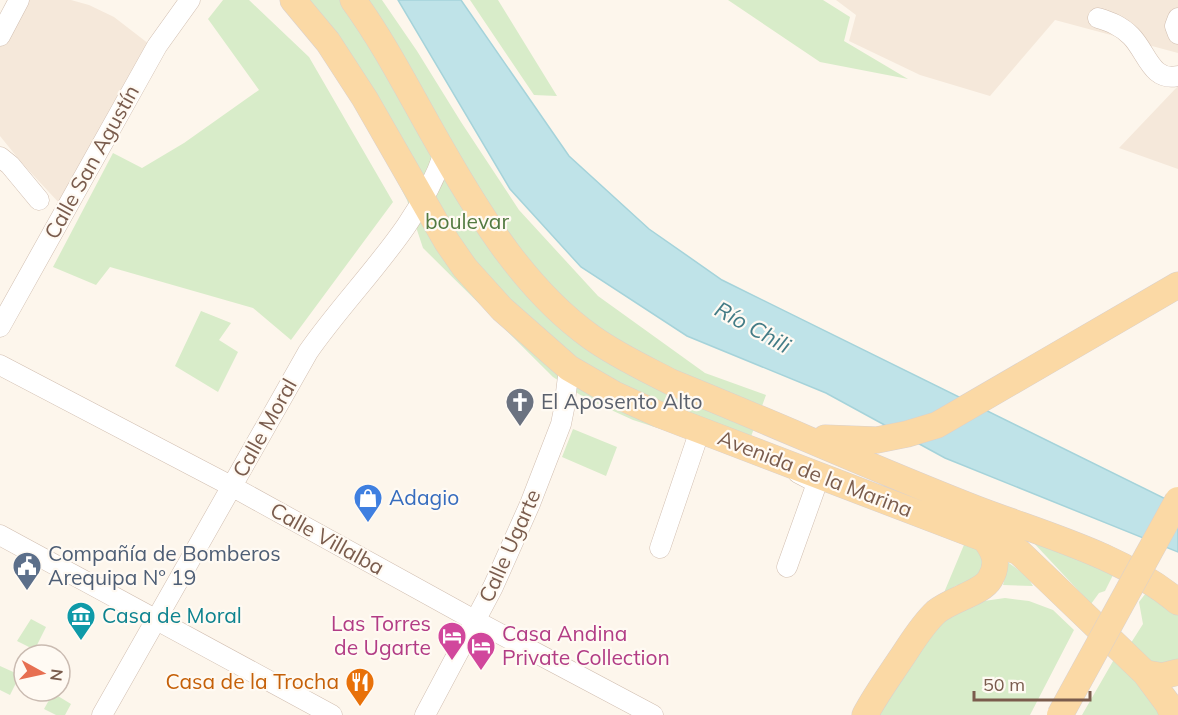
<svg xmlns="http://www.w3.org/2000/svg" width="1178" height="715" font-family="Mulish,sans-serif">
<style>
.residential{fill:#f5e8da}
.green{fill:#d8ecc9}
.water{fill:#bfe3e8;stroke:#a5d3da;stroke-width:1.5}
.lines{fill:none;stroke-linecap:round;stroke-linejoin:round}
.minor-casing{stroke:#d1beb0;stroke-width:21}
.major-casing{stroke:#dad1cd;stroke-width:27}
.minor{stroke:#fff;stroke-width:20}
.major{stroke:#fbd9a5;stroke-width:26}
.major-bridge-casing{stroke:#dad1cd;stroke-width:27;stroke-linecap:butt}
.major-bridge{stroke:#fbd9a5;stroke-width:26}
.labels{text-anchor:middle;stroke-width:4.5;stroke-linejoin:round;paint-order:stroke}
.street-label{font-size:21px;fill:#7a5c4d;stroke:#fffaf3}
.park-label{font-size:21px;fill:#537a41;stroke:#fffaf3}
.worship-label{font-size:21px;fill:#5b616d;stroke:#fffaf3;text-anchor:start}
.shop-label{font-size:21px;fill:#366cbe;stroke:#fffaf3;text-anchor:start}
.service-label{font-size:21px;fill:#4e5e75;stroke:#fffaf3;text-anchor:start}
.culture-label{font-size:21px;fill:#0d838f;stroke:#fffaf3;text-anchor:start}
.hotel-label{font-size:21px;fill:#b23c85;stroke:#fffaf3;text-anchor:end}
.food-label{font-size:21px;fill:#c56008;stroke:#fffaf3;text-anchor:end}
.water-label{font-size:22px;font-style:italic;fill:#437c86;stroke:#fffaf3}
</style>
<rect width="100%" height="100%" fill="#fdf6ec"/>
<!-- residential -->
<path class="residential" d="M 24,0 L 71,0 L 89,5 L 114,17 L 149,44 L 61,205 L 21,162 L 0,136 L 0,47 Z
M 836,0 L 1178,0 L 1178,53 L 1055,20 L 990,96 L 920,75 L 849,41 L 856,15 Z
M 1178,86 L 1178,169 L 1119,148 Z"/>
<!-- green -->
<path class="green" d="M 223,0 L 249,0 L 309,57 L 393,202 L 291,340 L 253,308 L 110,267 L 96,285 L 53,267 L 113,153 L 142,168 L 184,143 L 259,90 L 208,19 Z
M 294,0 L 382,0 L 417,51 L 461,122 L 519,210 L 598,296 L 705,373 L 766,395 L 744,456 L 633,420 L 585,398 L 553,377 L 423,248 L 407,200 L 358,105 Z
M 470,0 L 498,0 L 557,96 L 534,95 Z
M 728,0 L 823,0 L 850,17 L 844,41 L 908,79 L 820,62 Z
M 201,311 L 231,323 L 219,340 L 238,352 L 218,392 L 175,366 Z
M 573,429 L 617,447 L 606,476 L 562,457 Z
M 966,540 L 989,555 L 975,581 L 955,586 L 943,595 Z
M 1031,540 L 1114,573 L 1105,591 L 1099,593 L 1091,604 Z
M 1006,561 L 1027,576 L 1033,586 L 1003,585 L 1007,570 Z
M 1149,589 L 1172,606 L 1178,615 L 1178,661 L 1150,668 L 1129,646 L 1143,624 L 1139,602 Z
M 1005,598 L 1029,601 L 1053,610 L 1074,630 L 1030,715 L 878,715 L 931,629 L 970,603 Z
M 31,619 L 46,627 L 36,647 L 31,648 L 17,641 Z
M 1116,656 L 1133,670 L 1160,715 L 1082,715 Z
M 0,666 L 20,675 L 10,695 L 0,690 Z
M 53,693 L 71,704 L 65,715 L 56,715 L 44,709 Z"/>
<!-- water -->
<path class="water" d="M 398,0 L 461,0 L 569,156 L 649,229 L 722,280 L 1178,505 L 1178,552 L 945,458 L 826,393 L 687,336 L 581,267 L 510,189 Z"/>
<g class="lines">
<!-- minor casing -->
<g class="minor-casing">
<path id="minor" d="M 1098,18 C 1111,22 1121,26 1131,36 C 1147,52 1151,82 1178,76
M 1178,18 L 1175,26 L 1178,34
M 0,36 L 19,0
M 0,157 L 10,165 L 39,200
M 0,327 L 157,46 L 190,0
M 0,365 L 233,487 L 476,621 L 653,715
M 0,535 L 332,715
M 660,548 L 700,430
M 787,567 L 817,483 L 798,473
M 102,715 L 308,352 C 353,287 418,230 444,153
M 425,715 L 493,587 L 530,504 L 561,424 L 564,409 L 569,368"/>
</g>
<!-- major casing -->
<g class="major-casing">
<path id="major" d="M 293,0 L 328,42 L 365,99 L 447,242 L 465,268 L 502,309 L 569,368 L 614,394 L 658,414 L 1019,552 L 1145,673 L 1168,704 L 1173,715
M 353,0 C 388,48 414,102 444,153 C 483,221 527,291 591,337 C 616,355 644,368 671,382 C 773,423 874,469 977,509 C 1045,535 1122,555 1178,602
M 825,438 L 877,440 L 907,434 L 937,425 L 1178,285
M 1145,673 L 1162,676 L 1178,672
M 865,715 C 875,696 888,678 900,660 C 911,644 921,626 936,612 C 952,599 982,593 990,579 C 1000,563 994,550 983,537"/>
</g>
<!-- minor -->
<use href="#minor" class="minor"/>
<!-- major -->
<use href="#major" class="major"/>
<!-- major-bridge casing -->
<g class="major-bridge-casing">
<path id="major-bridge" d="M 1060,715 L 1178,500"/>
</g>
<!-- major-bridge -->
<use href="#major-bridge" class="major-bridge"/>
</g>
<!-- icons -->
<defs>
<g id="church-pin" transform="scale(1.5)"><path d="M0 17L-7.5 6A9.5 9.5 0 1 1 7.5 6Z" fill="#6b7280" stroke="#fffaf3"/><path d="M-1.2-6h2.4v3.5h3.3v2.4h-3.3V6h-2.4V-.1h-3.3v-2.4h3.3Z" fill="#fff"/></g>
<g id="shop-pin" transform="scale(1.5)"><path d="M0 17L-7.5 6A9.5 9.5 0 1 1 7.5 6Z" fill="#3f7fe0" stroke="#fffaf3"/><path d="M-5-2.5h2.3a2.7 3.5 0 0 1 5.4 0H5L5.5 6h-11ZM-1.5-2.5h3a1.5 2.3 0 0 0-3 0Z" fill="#fff"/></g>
<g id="civic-pin" transform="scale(1.5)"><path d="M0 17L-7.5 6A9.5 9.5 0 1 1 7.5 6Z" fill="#5c6f8a" stroke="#fffaf3"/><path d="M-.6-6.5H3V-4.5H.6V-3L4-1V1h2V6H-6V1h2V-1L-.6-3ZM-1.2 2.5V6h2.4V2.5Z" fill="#fff"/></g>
<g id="museum-pin" transform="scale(1.5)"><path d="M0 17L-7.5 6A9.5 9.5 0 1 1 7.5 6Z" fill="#0f9aa8" stroke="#fffaf3"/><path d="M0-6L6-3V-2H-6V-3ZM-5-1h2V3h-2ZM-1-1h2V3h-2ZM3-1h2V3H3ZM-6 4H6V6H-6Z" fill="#fff"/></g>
<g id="hotel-pin" transform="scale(1.5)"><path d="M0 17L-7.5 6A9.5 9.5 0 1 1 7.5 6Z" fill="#d1479c" stroke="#fffaf3"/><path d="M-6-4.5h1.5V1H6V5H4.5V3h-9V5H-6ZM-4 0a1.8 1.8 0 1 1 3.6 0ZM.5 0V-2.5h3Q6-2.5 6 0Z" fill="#fff"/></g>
<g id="restaurant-pin" transform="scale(1.5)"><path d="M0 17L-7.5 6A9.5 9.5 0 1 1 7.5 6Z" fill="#e8710a" stroke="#fffaf3"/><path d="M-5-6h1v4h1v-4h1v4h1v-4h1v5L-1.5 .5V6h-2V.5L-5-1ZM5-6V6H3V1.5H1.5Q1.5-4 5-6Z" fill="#fff"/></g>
</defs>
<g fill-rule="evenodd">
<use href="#church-pin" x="520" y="402"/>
<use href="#shop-pin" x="368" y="498"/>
<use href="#civic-pin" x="27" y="566"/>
<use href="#museum-pin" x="81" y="616"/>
<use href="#hotel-pin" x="452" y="636"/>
<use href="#hotel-pin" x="481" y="646"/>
<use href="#restaurant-pin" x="360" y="682"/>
</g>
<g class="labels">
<!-- street labels -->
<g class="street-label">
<text transform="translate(92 162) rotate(-61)" y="7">Calle San Agustín</text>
<text transform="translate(265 428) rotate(-61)" y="7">Calle Moral</text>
<text transform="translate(815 474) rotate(21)" y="7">Avenida de la Marina</text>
<text transform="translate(327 539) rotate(29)" y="7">Calle Villalba</text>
<text transform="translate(510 546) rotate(-66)" y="7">Calle Ugarte</text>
</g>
<!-- park labels -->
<g class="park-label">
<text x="467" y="229">boulevar</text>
</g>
<!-- worship labels -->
<g class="worship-label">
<text x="541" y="409">El Aposento Alto</text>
</g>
<!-- shop labels -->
<g class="shop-label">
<text x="389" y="505">Adagio</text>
</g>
<!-- service labels -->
<g class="service-label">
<text x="48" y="561">Compañía de Bomberos<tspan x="48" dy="24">Arequipa Nº 19</tspan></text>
</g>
<!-- culture labels -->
<g class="culture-label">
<text x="102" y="623">Casa de Moral</text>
</g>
<!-- hotel labels -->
<g class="hotel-label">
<text x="431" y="631">Las Torres<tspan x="431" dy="24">de Ugarte</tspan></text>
<text x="502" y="641" text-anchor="start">Casa Andina<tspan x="502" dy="24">Private Collection</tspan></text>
</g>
<!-- food labels -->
<g class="food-label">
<text x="339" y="689">Casa de la Trocha</text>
</g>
<!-- water labels -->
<g class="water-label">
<text transform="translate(753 327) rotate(29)" y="8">Río Chili</text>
</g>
</g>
<!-- north arrow -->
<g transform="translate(42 673) rotate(98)"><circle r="28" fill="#fffaf3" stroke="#cabbb1" stroke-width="1.5"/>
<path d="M0-4.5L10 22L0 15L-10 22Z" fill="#e76f51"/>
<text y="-9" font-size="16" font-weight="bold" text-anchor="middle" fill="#7a5c4d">N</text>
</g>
<!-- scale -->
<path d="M974 691v9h116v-9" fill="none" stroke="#7a5c4d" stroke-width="3"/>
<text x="983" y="691" font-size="18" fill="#7a5c4d" stroke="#fffaf3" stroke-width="4.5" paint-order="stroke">50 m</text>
</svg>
